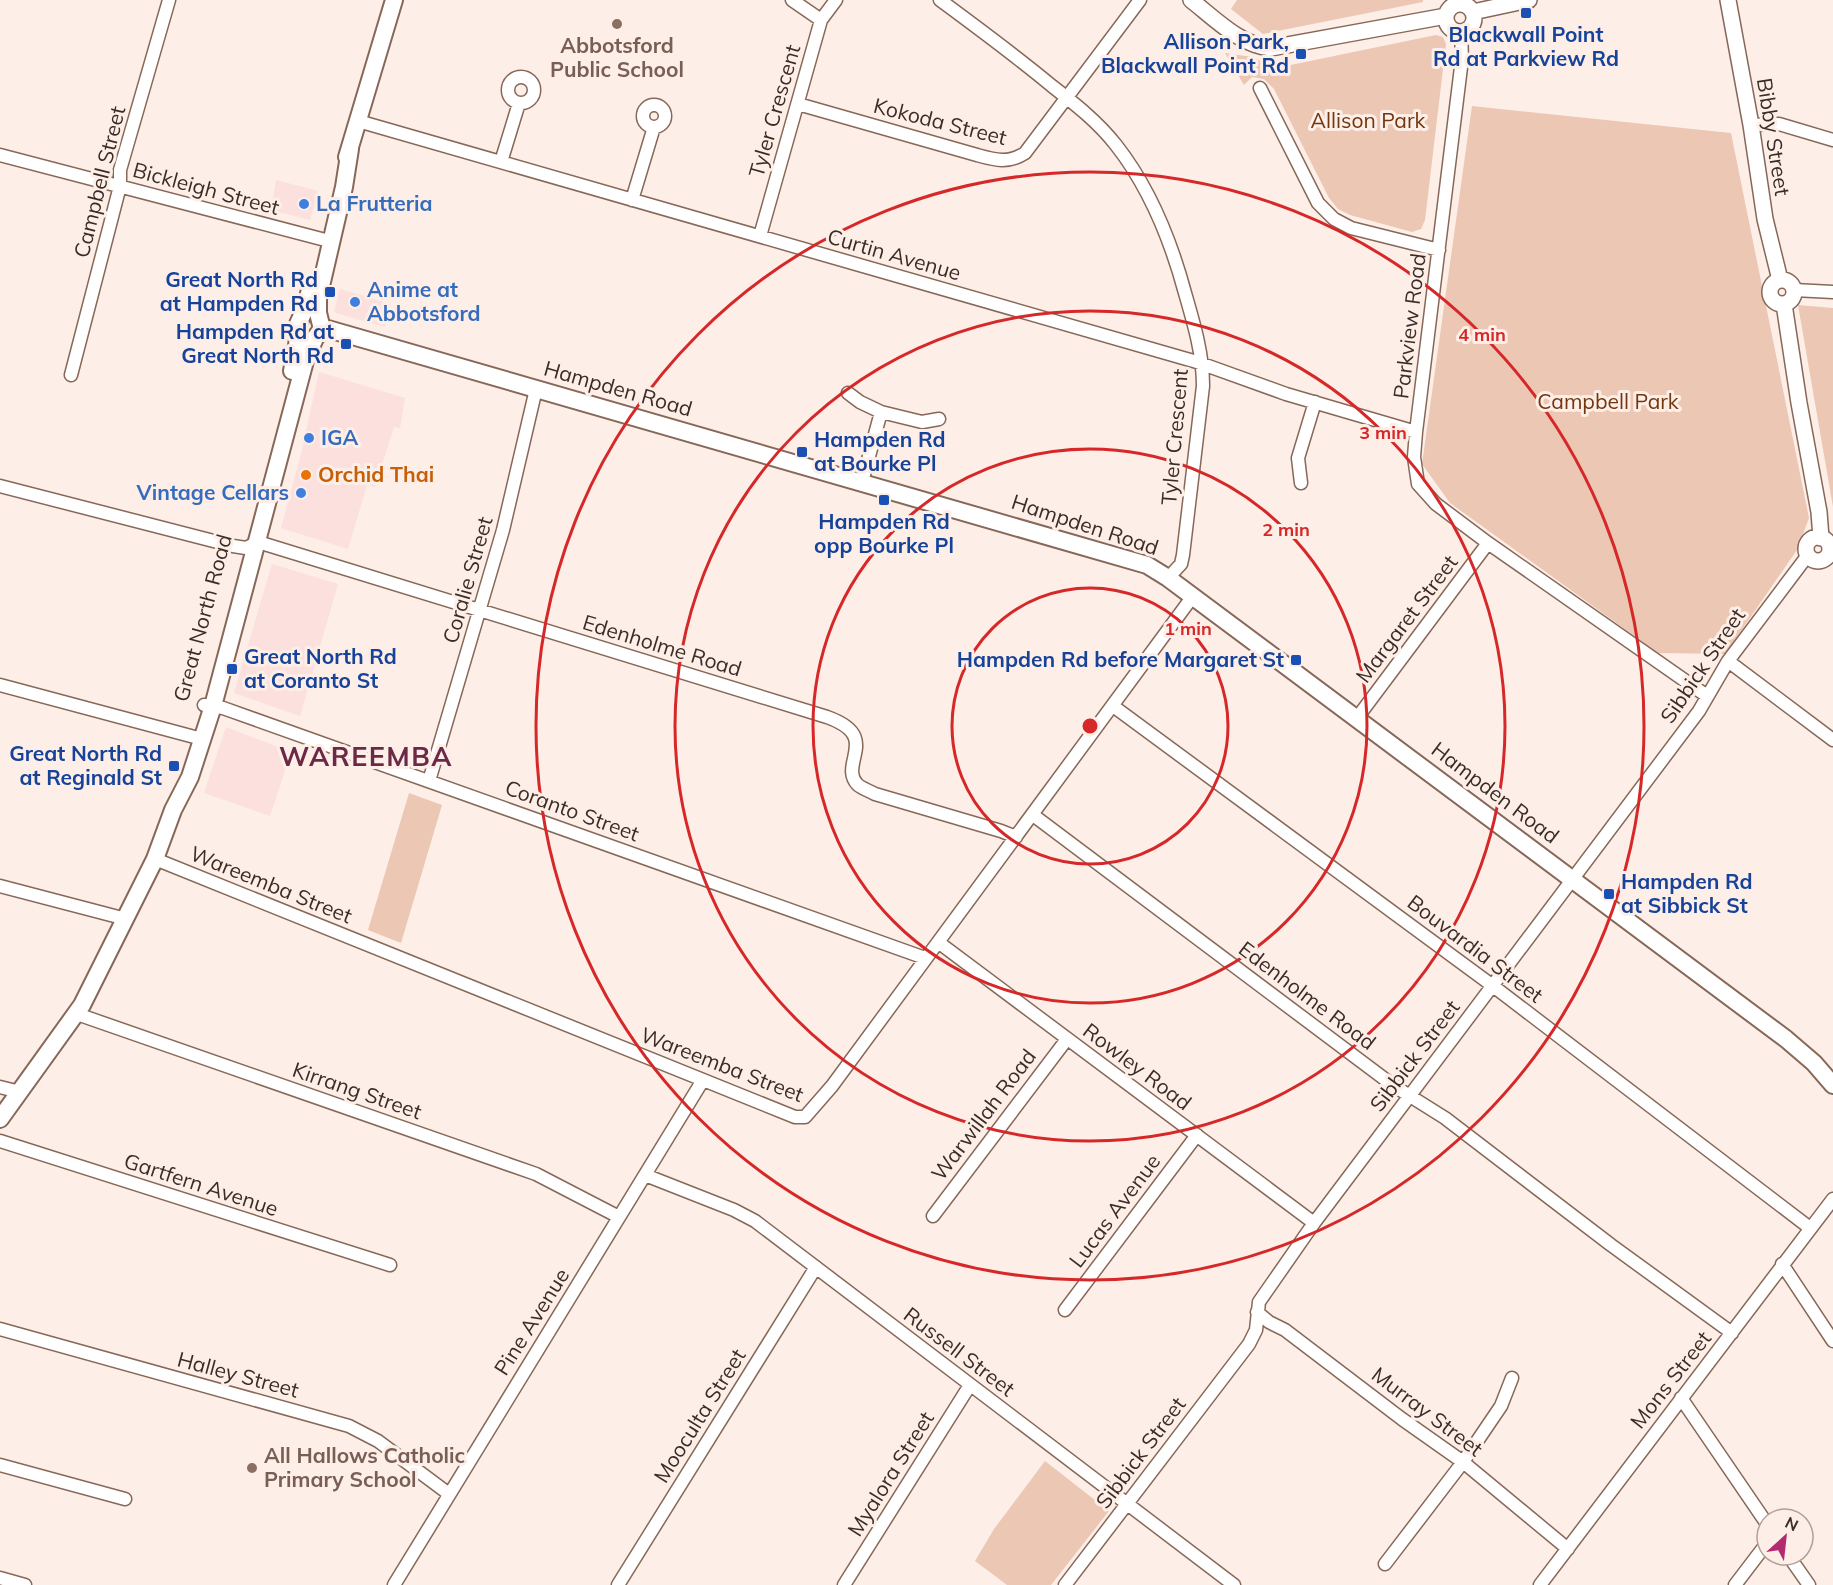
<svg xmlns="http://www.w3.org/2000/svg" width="1833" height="1585" font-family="Mulish,sans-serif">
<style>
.commercial{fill:#fbe0de}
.green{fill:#ecc7b4}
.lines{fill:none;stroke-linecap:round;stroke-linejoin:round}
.minor-casing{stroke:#876858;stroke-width:15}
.tertiary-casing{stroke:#876858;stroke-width:18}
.secondary-casing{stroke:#876858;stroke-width:20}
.minor{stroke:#fff;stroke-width:12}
.tertiary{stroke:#fff;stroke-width:15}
.secondary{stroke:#fff;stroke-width:16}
.ring{fill:none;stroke:#d62828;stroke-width:3}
.transit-dot{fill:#1a4fb4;stroke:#fdeee7;stroke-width:2}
.education-dot{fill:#8d6e63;stroke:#fdeee7;stroke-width:2}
.shop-dot{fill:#3f7fe0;stroke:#fdeee7;stroke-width:2}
.food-dot{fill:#e8710a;stroke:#fdeee7;stroke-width:2}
.labels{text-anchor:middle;stroke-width:6;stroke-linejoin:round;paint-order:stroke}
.transit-label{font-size:21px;font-weight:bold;fill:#164399;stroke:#fdeee7;text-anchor:end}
.education-label{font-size:21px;font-weight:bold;fill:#785e54;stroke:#fdeee7}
.street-label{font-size:21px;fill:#3b2d26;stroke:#fdeee7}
.park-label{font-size:21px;fill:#73360e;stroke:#fdeee7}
.shop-label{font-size:21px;font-weight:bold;fill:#366cbe;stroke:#fdeee7;text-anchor:start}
.food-label{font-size:21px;font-weight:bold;fill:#c56008;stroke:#fdeee7;text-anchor:start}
.district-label{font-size:27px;font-weight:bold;letter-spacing:1.5px;fill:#6b2947;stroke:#fdeee7}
.centre{fill:#d62828;stroke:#fdeee7;stroke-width:3}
.ring-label{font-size:18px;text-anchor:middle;font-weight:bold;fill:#d62828;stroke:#fdeee7;stroke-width:6;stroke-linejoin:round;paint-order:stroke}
</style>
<rect width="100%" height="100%" fill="#fdeee7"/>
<!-- commercial -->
<path class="commercial" d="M 276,180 L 318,191 L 310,220 L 271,210 Z
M 340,289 L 391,304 L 385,327 L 336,313 L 334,311 Z
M 319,372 L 405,398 L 400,428 L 394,427 L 375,487 L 367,485 L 348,549 L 281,528 L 301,454 Z
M 272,564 L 338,584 L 300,716 L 234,693 Z
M 226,727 L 291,752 L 270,816 L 204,793 Z"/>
<!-- green -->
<path class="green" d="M 1237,0 L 1423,0 L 1423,2 L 1263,34 L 1231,9 Z
M 1436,35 L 1443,37 L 1446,44 L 1425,220 L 1421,229 L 1412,232 L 1350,215 L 1338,209 L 1329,198 L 1274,89 L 1264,79 L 1252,77 L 1244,85 L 1225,53 L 1252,57 L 1276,68 Z
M 1472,106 L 1731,133 L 1809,518 L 1797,550 L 1725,654 L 1658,653 L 1450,503 L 1422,464 Z
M 1798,305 L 1833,308 L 1833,507 Z
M 409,793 L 442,805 L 401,943 L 368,930 Z
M 1045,1461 L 1109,1511 L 1051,1585 L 1007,1585 L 975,1561 L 994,1529 Z"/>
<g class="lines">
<!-- minor casing -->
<g class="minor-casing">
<path id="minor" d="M 792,0 L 821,20
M 940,0 C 978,28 1016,56 1052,86 C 1075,104 1098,122 1116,145 C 1149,187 1171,241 1185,293 C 1194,324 1203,354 1203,386 L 1183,555 L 1181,564 L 1168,578
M 1461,32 L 1462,59 L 1416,432 L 1414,457 L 1418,484 L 1436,504 L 1488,543 L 1707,696
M508 90a13 13 0 1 1 26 0a13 13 0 1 1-26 0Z
M 1260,88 L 1318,203 L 1334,219 L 1351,228 L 1439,250
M 798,104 L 977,155 C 995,160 1008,164 1025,153 L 1140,0
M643 116a11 11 0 1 1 22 0a11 11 0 1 1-22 0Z
M 358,121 L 1197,362 L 1286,394 L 1416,432
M 1751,125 L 1779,124 L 1833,140
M 0,155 L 333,242
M 501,162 L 519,103
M 632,200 L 654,127
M 760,236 L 821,20 L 836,0
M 1794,290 L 1833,292
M 71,375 L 120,186 L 120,170 L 169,0
M 848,393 L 860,402 L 881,412
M 862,482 L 881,412 L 922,422 L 939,419
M 1301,483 L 1298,458 L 1315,402
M 0,486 L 233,546 L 246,548 L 258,542 L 827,717 C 883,737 837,764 858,785 C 863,789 870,791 875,794 L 1001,831 L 1016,837
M 1728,661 L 1833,740
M 0,685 L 202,739
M 204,705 L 223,708 L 925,958
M 1113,706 L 1493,986 L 1810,1228
M 1357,718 L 1488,543
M 429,781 L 503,530 L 536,389
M 1033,815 L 1394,1086 L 1445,1118 L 1611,1245 L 1732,1333
M 155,859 L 795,1117 L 805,1117 L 832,1086 L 1193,596
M 0,886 L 126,919
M 938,942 L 1314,1223
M 77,1014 L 536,1174 L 619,1217
M 0,1087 L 20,1092
M 0,1141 L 390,1265
M 645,1175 L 734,1210 L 755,1221 L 1234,1585
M 933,1216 L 1067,1039
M 1782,1264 L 1833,1341
M 1065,1310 L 1197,1135
M 1257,1312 L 1269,1322 L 1285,1330 L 1402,1419 L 1463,1462 L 1568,1549
M 0,1329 L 349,1426 L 378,1441 L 449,1494
M 1681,1398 L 1767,1524
M 0,1465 L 125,1499
M 1788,1555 L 1809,1585
M 1385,1564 L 1463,1462 L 1501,1406 L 1512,1378
M 0,1578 L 25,1585
M 394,1585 L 703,1080
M 618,1585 L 816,1267
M 844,1585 L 970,1385
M 1065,1585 L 1249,1344 L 1256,1330 L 1259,1302 L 1314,1223 L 1699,711 L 1728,661 L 1808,555
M 1540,1585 L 1833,1199
M 1735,1585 L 1767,1543"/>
</g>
<!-- tertiary casing -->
<g class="tertiary-casing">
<path id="tertiary" d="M 1191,0 C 1214,18 1241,46 1271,48 L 1446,16
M 1728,0 L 1751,125 L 1765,219 L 1780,280
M1446 18a14 14 0 1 1 28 0a14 14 0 1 1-28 0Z
M 1473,12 L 1529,0
M1770 292a12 12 0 1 1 24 0a12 12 0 1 1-24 0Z
M 1784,304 L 1799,403 L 1819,512 L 1821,538
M1806 549a12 12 0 1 1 24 0a12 12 0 1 1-24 0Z"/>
</g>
<!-- secondary casing -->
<g class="secondary-casing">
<path id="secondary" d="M 347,157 L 394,0
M 322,329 L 328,329 L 1147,565 L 1168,578 L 1786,1039 L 1814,1063 L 1833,1085
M 292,371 L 298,340 L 298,324 L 305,309 L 311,286
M 0,1119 L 82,1005 L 155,859 L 173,810 L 190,777 L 213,706 L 305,361 L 315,338 L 322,329 L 318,313 L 318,299 L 344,187 L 350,149"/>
</g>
<!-- minor -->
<use href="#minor" class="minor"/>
<!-- tertiary -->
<use href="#tertiary" class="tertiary"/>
<!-- secondary -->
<use href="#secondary" class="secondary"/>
</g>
<!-- distance rings -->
<g class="ring">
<circle cx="1090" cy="726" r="138"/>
<circle cx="1090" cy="726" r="277"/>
<circle cx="1090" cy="726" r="415"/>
<circle cx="1090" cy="726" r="554"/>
</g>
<!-- markers -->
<g class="transit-dot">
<rect x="1520" y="7" width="12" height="12" rx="3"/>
<rect x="1295" y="48" width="12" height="12" rx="3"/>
<rect x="324" y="286" width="12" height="12" rx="3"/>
<rect x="340" y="338" width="12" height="12" rx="3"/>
<rect x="796" y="446" width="12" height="12" rx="3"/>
<rect x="878" y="494" width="12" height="12" rx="3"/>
<rect x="1290" y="654" width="12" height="12" rx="3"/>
<rect x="226" y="663" width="12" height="12" rx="3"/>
<rect x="168" y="760" width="12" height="12" rx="3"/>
<rect x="1603" y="888" width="12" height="12" rx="3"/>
</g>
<g class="education-dot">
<circle cx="617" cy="24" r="6"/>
<circle cx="252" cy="1468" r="6"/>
</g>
<g class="shop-dot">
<circle cx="304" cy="204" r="6"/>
<circle cx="355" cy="302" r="6"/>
<circle cx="309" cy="438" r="6"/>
<circle cx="301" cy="493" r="6"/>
</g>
<circle class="food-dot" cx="306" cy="475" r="6"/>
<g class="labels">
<!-- transit labels -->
<g class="transit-label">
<text x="1526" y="42" text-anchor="middle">Blackwall Point<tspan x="1526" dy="24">Rd at Parkview Rd</tspan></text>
<text x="1289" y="49">Allison Park,<tspan x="1289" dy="24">Blackwall Point Rd</tspan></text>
<text x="318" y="287">Great North Rd<tspan x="318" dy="24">at Hampden Rd</tspan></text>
<text x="334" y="339">Hampden Rd at<tspan x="334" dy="24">Great North Rd</tspan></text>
<text x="814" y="447" text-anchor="start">Hampden Rd<tspan x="814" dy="24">at Bourke Pl</tspan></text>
<text x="884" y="529" text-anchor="middle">Hampden Rd<tspan x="884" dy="24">opp Bourke Pl</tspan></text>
<text x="244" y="664" text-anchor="start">Great North Rd<tspan x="244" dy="24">at Coranto St</tspan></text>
<text x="1284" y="667">Hampden Rd before Margaret St</text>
<text x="162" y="761">Great North Rd<tspan x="162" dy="24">at Reginald St</tspan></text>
<text x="1621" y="889" text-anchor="start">Hampden Rd<tspan x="1621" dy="24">at Sibbick St</tspan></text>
</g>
<!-- education labels -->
<g class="education-label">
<text x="617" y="53">Abbotsford<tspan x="617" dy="24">Public School</tspan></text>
<text x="264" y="1463" text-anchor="start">All Hallows Catholic<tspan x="264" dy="24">Primary School</tspan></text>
</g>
<!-- street labels -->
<g class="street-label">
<text transform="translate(775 111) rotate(-74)" y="7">Tyler Crescent</text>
<text transform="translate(940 122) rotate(14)" y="7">Kokoda Street</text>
<text transform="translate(1773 137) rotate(81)" y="7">Bibby Street</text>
<text transform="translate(100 182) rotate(-76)" y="7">Campbell Street</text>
<text transform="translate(206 189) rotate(15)" y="7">Bickleigh Street</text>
<text transform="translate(894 255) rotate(16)" y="7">Curtin Avenue</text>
<text transform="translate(1410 326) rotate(-83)" y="7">Parkview Road</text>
<text transform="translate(618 389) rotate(16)" y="7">Hampden Road</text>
<text transform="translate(1175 437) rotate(-85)" y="7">Tyler Crescent</text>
<text transform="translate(1085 525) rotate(18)" y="7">Hampden Road</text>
<text transform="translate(468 580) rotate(-74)" y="7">Coralie Street</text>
<text transform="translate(203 618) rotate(-75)" y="7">Great North Road</text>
<text transform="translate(1407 619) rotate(-53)" y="7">Margaret Street</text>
<text transform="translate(662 646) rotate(17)" y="7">Edenholme Road</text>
<text transform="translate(1703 666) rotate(-56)" y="7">Sibbick Street</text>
<text transform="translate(1495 793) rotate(37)" y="7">Hampden Road</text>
<text transform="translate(572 811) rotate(20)" y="7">Coranto Street</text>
<text transform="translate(271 885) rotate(22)" y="7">Wareemba Street</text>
<text transform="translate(1475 949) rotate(37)" y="7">Bouvardia Street</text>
<text transform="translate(1307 996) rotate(37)" y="7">Edenholme Road</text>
<text transform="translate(1415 1056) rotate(-53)" y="7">Sibbick Street</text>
<text transform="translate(722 1065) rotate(21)" y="7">Wareemba Street</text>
<text transform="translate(1137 1067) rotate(37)" y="7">Rowley Road</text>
<text transform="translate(357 1091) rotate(19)" y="7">Kirrang Street</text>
<text transform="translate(984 1115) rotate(-53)" y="7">Warwillah Road</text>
<text transform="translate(201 1185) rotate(18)" y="7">Gartfern Avenue</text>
<text transform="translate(1115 1211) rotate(-53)" y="7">Lucas Avenue</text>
<text transform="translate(532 1322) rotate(-58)" y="7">Pine Avenue</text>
<text transform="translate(959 1352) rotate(37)" y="7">Russell Street</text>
<text transform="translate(238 1375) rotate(15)" y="7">Halley Street</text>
<text transform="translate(1671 1380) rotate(-52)" y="7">Mons Street</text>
<text transform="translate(1427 1412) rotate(37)" y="7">Murray Street</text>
<text transform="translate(700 1416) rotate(-58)" y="7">Mooculta Street</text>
<text transform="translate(1141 1453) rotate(-53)" y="7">Sibbick Street</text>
<text transform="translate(891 1474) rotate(-58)" y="7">Myalora Street</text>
</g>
<!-- park labels -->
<g class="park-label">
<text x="1368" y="128">Allison Park</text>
<text x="1608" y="409">Campbell Park</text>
</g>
<!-- shop labels -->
<g class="shop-label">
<text x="316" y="211">La Frutteria</text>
<text x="367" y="297">Anime at<tspan x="367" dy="24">Abbotsford</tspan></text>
<text x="321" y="445">IGA</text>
<text x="289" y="500" text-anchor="end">Vintage Cellars</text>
</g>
<!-- food labels -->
<g class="food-label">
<text x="318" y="482">Orchid Thai</text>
</g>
<!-- district labels -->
<g class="district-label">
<text x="366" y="766">WAREEMBA</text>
</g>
</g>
<circle cx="1090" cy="726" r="9" class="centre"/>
<g class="ring-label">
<text x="1482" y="341">4 min</text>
<text x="1383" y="439">3 min</text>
<text x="1286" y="536">2 min</text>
<text x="1188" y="635">1 min</text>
</g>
<!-- north arrow -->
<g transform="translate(1785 1537) rotate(27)"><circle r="28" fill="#fdeee7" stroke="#afa19a" stroke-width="1.5"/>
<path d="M0-4.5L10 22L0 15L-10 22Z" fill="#b22b6f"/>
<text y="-9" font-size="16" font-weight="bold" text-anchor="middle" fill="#3b2d26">N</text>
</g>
</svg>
